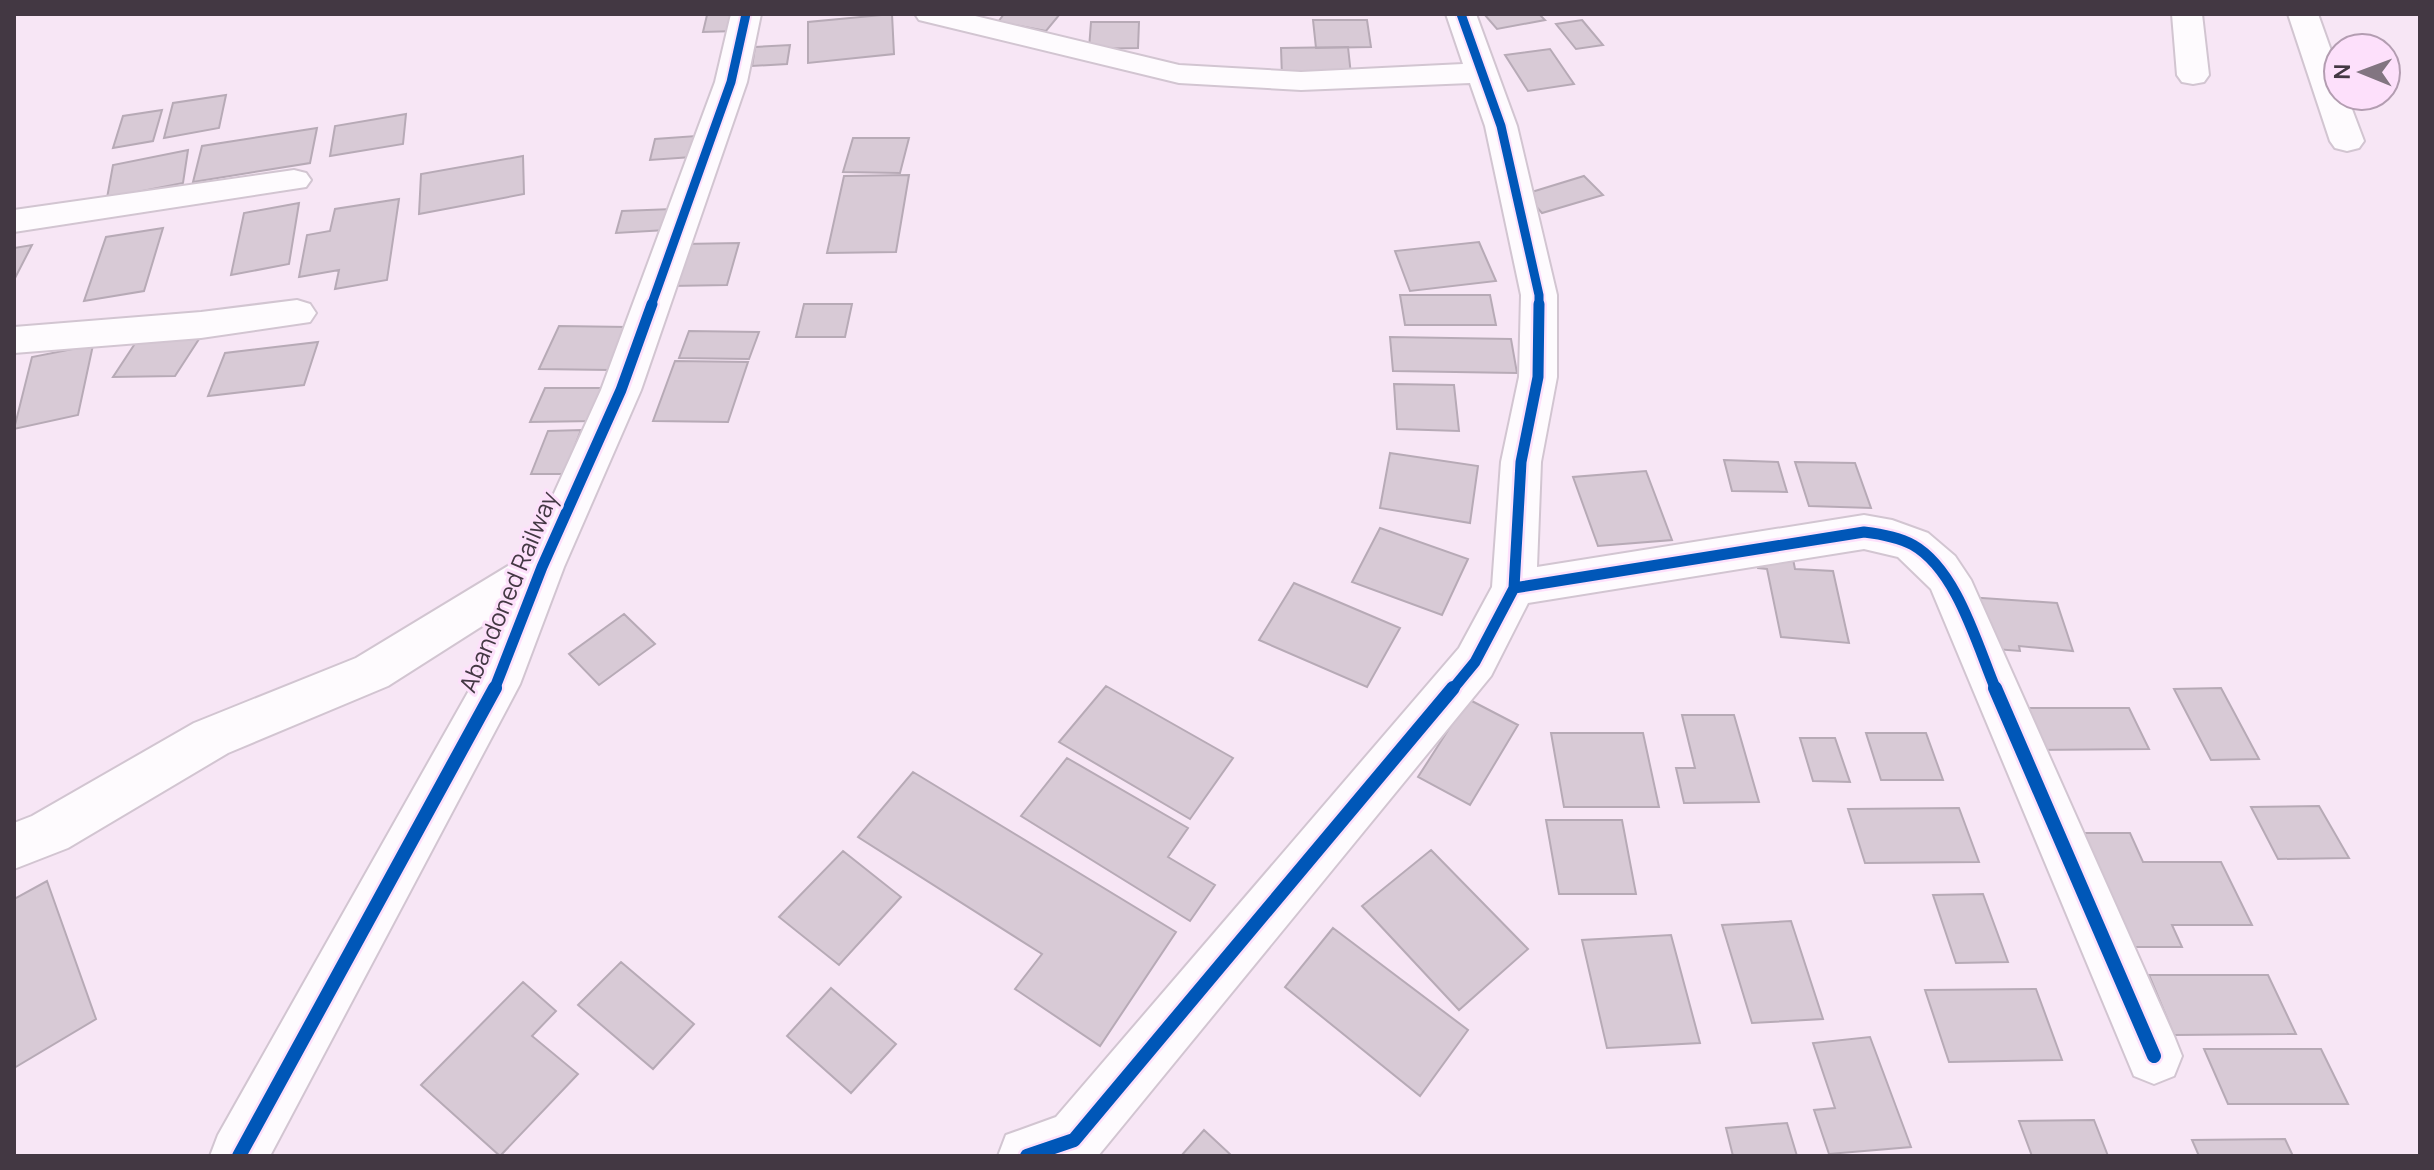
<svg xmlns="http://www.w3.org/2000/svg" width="2434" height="1170" font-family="Manrope,sans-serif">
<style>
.building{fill:#d8cad6;stroke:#b7aab6;stroke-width:2}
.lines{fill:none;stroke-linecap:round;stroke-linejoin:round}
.minor-casing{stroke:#d2c5d1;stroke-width:4}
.minor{fill:#fefbfe;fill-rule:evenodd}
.cycleway-far2-casing{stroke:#fde0fb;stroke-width:13}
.cycleway-far1-casing{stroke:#fde0fb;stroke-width:16}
.cycleway-casing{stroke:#fde0fb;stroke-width:19}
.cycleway-far2{stroke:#0057b8;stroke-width:9}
.cycleway-far1{stroke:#0057b8;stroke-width:11}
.cycleway{stroke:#0057b8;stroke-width:14}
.labels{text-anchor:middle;stroke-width:6;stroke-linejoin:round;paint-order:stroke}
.street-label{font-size:24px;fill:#433843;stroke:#fde0fb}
</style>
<rect width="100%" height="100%" fill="#f7e6f5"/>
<!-- building -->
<path class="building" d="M 740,14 L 736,31 L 703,32 L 707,15 Z
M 892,14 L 894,54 L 808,63 L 808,22 Z
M 1004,14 L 1060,14 L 1046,31 L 998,22 Z
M 1484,14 L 1539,14 L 1545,20 L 1497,29 Z
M 1313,20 L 1367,20 L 1371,47 L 1316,48 Z
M 1582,20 L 1603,45 L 1576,49 L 1556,24 Z
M 1091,22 L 1139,22 L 1138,48 L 1089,49 Z
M 790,45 L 787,64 L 752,66 L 755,47 Z
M 1348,47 L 1351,75 L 1282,77 L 1281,48 Z
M 1550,49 L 1574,84 L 1528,91 L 1505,55 Z
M 226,95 L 219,128 L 164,138 L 173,103 Z
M 162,110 L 153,141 L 113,148 L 123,116 Z
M 406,114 L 403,144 L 330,156 L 335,126 Z
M 317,128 L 310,163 L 193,182 L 202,146 Z
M 696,136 L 692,157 L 650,160 L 655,139 Z
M 853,138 L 909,138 L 900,173 L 843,172 Z
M 188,150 L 183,183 L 107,198 L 113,165 Z
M 523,156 L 524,194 L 419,214 L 421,174 Z
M 909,175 L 896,252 L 827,253 L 844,176 Z
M 1584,176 L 1603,195 L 1542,213 L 1525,194 Z
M 399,199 L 387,280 L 335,289 L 339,270 L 299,277 L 307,235 L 330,231 L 335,209 Z
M 299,203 L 289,264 L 231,275 L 244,213 Z
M 672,209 L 666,230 L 616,233 L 622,211 Z
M 163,228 L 144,291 L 84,301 L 106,237 Z
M 1479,242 L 1496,281 L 1410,291 L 1395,251 Z
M 739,243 L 727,285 L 670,286 L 684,244 Z
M 32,245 L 14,280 L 14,248 Z
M 1400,295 L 1490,295 L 1496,325 L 1405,325 Z
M 804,304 L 852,304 L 845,337 L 796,337 Z
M 559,326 L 627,327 L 610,370 L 539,369 Z
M 689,331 L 759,332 L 749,359 L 679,358 Z
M 140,336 L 201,336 L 175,376 L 113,377 Z
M 1390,337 L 1511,339 L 1517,373 L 1393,371 Z
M 318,342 L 304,385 L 208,396 L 225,353 Z
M 93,345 L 78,415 L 14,429 L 32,357 Z
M 675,361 L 748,362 L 728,422 L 653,421 Z
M 1394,384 L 1454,385 L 1459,431 L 1397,429 Z
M 545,388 L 608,388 L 595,421 L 530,422 Z
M 581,430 L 564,474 L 531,474 L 548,431 Z
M 1390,453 L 1478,466 L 1470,523 L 1380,508 Z
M 1724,460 L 1778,462 L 1787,492 L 1732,491 Z
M 1795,462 L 1855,463 L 1871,508 L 1809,506 Z
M 1646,471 L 1672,540 L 1598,546 L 1573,477 Z
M 1380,528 L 1468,559 L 1442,615 L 1352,582 Z
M 1755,552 L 1792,554 L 1795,569 L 1833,571 L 1849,643 L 1781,637 L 1767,569 L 1758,568 Z
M 1294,583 L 1400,628 L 1367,687 L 1259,640 Z
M 1967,597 L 2057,603 L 2073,651 L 2019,646 L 2020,651 L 1982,648 Z
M 624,614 L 655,644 L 599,685 L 569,654 Z
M 1106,686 L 1233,758 L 1190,819 L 1059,742 Z
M 2221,688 L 2259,759 L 2211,760 L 2174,689 Z
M 1468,699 L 1518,725 L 1470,805 L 1418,777 Z
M 2011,708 L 2129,708 L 2149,749 L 2028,750 Z
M 1682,715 L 1734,715 L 1759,802 L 1684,803 L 1676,768 L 1695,768 Z
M 1551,733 L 1643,733 L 1659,807 L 1564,807 Z
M 1866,733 L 1926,733 L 1943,780 L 1881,780 Z
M 1800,738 L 1835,738 L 1850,782 L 1813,781 Z
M 1067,758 L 1188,828 L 1168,857 L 1215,885 L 1190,921 L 1021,816 Z
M 913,772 L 1176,932 L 1100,1046 L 1015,989 L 1042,954 L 858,837 Z
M 2319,806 L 2349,858 L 2278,859 L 2251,807 Z
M 1959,808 L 1979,862 L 1865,863 L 1848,809 Z
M 1546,820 L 1622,820 L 1636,894 L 1559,894 Z
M 2070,833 L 2130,833 L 2143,862 L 2221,862 L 2252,925 L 2172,925 L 2182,947 L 2118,947 Z
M 1431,850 L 1528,949 L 1459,1010 L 1362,906 Z
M 843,851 L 901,897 L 839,965 L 779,917 Z
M 47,881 L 96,1019 L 14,1068 L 14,899 Z
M 1983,894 L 2008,962 L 1956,963 L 1933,895 Z
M 1791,921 L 1823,1019 L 1752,1023 L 1722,925 Z
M 1333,928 L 1468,1030 L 1420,1096 L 1285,987 Z
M 1671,935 L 1700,1043 L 1607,1048 L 1582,940 Z
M 621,962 L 694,1024 L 653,1069 L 578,1005 Z
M 2149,975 L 2268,975 L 2296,1034 L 2174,1035 Z
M 523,982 L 556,1011 L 532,1036 L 578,1074 L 500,1156 L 421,1085 Z
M 831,988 L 896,1044 L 851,1093 L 787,1036 Z
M 2036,989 L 2062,1060 L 1949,1062 L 1925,990 Z
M 1870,1037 L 1911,1147 L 1829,1154 L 1814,1110 L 1835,1108 L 1813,1043 Z
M 2204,1049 L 2321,1049 L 2348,1104 L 2228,1104 Z
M 2094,1120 L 2108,1156 L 2032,1156 L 2019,1121 Z
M 1787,1123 L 1797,1156 L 1733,1156 L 1726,1128 Z
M 1204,1130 L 1232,1156 L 1181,1156 Z
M 2285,1139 L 2293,1156 L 2199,1156 L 2192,1140 Z"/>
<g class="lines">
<!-- minor casing -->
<g class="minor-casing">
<path id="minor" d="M 731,14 L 761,14 L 747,82 L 641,390 L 564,567 L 520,684 L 270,1156 L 210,1156 L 218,1135 L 476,678 L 501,614 L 388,686 L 228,753 L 68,848 L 14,869 L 14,823 L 32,816 L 194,723 L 356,658 L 526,555 L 601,390 L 715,82 Z
M 915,14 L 967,14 L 1179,65 L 1301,72 L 1463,64 L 1446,14 L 1476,14 L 1517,126 L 1557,295 L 1557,377 L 1541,462 L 1537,567 L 1864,515 L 1892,520 L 1928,533 L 1955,556 L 1971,580 L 2174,1036 L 2182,1056 L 2174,1076 L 2154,1084 L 2134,1076 L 1931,589 L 1898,557 L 1864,549 L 1528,603 L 1491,676 L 1098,1156 L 998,1156 L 1006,1135 L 1056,1117 L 1459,648 L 1492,587 L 1501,462 L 1519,377 L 1521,295 L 1485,126 L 1470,83 L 1301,90 L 1179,83 L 919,20 Z
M 2172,14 L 2202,14 L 2209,75 L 2204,82 L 2193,84 L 2182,82 L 2177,75 Z
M 2288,14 L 2318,14 L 2338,70 L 2338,96 L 2347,96 L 2364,141 L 2359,148 L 2347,151 L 2335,148 L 2330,141 Z
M 294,170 L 306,173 L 311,180 L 306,187 L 14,232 L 14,210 Z
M 297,300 L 310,304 L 316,313 L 310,322 L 201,338 L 14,353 L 14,327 L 201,312 Z"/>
</g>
<!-- minor -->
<use href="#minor" class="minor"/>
<!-- cycleway-far2 casing -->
<g class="cycleway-far2-casing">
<path id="cycleway-far2" d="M 1461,14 L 1501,126 L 1539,295 L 1539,306
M 651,306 L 731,82 L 746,14"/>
</g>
<!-- cycleway-far1 casing -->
<g class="cycleway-far1-casing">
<path id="cycleway-far1" d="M 1514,588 L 1864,532 C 1881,534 1898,537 1913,545 C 1957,570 1977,645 1996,690
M 494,690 L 542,567 L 621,390 L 652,304
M 1452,690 L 1475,662 L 1514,588 L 1521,462 L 1538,377 L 1539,304"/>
</g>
<!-- cycleway casing -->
<g class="cycleway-casing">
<path id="cycleway" d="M 1995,688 L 2154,1056
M 239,1156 L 495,688
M 1027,1156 L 1074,1140 L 1453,688"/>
</g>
<!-- cycleway-far2 -->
<use href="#cycleway-far2" class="cycleway-far2"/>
<!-- cycleway-far1 -->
<use href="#cycleway-far1" class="cycleway-far1"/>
<!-- cycleway -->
<use href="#cycleway" class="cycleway"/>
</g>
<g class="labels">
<!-- street labels -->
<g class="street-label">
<text transform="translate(509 592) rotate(-67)" y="8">Abandoned Railway</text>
</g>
</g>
<!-- border -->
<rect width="2434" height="1170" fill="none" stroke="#433843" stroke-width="32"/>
<!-- north arrow -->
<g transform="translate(2362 72) rotate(271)"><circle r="38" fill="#fde0fb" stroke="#b39db1" stroke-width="2"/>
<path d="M0-6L14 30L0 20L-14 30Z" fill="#827581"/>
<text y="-12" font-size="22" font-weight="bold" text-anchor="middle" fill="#433843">N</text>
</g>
</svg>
